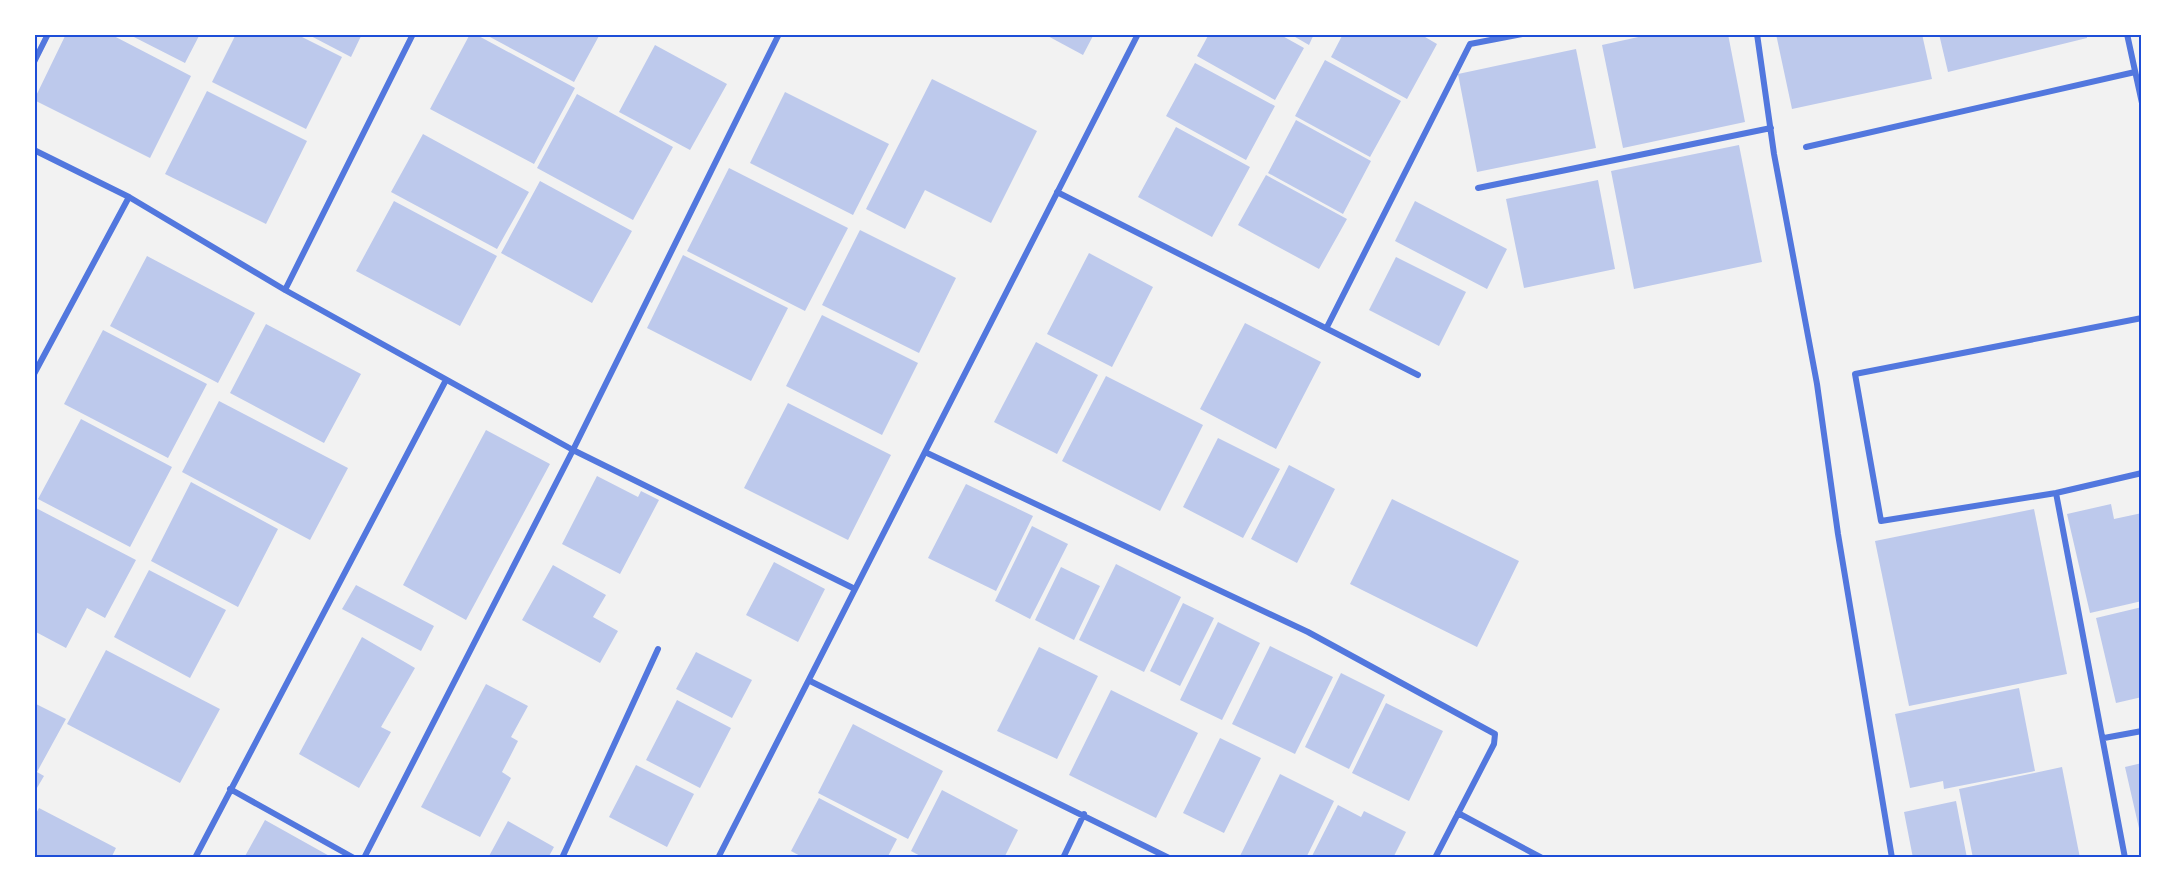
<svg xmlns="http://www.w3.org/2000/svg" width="2176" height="892" font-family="Arial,sans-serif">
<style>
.building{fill:#bdc9ec}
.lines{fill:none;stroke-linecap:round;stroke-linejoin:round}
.minor{stroke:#5277de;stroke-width:6}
.neatline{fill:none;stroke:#1d4ed8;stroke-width:2}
</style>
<rect width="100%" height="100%" fill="#f2f2f2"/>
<!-- building -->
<path class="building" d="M 66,34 L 110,34 L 191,76 L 150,158 L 34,100 Z
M 128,34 L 200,34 L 185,63 Z
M 236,34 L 296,34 L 342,57 L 306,129 L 212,82 Z
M 307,34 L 362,34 L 351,57 Z
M 470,34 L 475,34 L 575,88 L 534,164 L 430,109 Z
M 491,34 L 600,34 L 574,82 L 490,37 Z
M 1044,34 L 1094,34 L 1083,55 Z
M 1209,34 L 1279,34 L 1304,48 L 1275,100 L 1197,56 Z
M 1290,34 L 1314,34 L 1309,45 Z
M 1343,34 L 1420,34 L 1437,44 L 1407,99 L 1331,57 Z
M 1652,34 L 1728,34 L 1745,122 L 1623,148 L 1602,45 Z
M 1776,34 L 1922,34 L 1932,79 L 1792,109 Z
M 1939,34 L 2087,34 L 2087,38 L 1948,72 Z
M 655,45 L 727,84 L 690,150 L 619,112 Z
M 1576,49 L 1596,148 L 1477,172 L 1458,74 Z
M 1325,60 L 1401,101 L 1370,157 L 1295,116 Z
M 1195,63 L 1275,106 L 1246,160 L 1166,116 Z
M 932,79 L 1037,131 L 991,223 L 925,190 L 905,229 L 866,209 Z
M 207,91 L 307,141 L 266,224 L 165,174 Z
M 785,92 L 889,144 L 853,215 L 750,163 Z
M 577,94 L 673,147 L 633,220 L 537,168 Z
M 1296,120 L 1371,161 L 1343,214 L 1268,173 Z
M 1176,127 L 1250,167 L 1212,237 L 1138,197 Z
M 423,134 L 529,192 L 497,249 L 391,192 Z
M 1739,145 L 1762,262 L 1634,289 L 1611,171 Z
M 729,168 L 848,228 L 805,311 L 687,251 Z
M 1266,175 L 1347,219 L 1319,269 L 1238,225 Z
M 1598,180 L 1615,269 L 1524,288 L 1506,199 Z
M 540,181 L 632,231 L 592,303 L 501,253 Z
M 394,201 L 497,256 L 460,326 L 356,271 Z
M 1415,201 L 1507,249 L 1487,289 L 1395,241 Z
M 860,230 L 956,278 L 919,353 L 822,305 Z
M 1089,253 L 1153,287 L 1112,367 L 1047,334 Z
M 683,255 L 788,308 L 751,381 L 647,328 Z
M 147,256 L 255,313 L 218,383 L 110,326 Z
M 1396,257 L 1466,292 L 1439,346 L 1369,310 Z
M 822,315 L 918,363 L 882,435 L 786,386 Z
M 1245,323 L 1321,362 L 1276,449 L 1200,409 Z
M 266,324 L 361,374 L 324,443 L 230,393 Z
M 103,330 L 207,384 L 168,458 L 64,404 Z
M 1036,342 L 1098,375 L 1057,454 L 994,422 Z
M 1106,376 L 1203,425 L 1160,511 L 1062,461 Z
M 219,401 L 348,468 L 310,540 L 182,472 Z
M 788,403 L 891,455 L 848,540 L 744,488 Z
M 81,419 L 172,467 L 130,547 L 38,499 Z
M 486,430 L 550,464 L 466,620 L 403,585 Z
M 1218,438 L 1280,469 L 1243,538 L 1183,507 Z
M 1289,465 L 1335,489 L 1297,563 L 1251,539 Z
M 597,476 L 638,497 L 641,491 L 659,500 L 620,574 L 562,544 Z
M 191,482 L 278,529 L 238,607 L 151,561 Z
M 966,484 L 1033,516 L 996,591 L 928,558 Z
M 1392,499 L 1519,561 L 1477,647 L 1350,584 Z
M 2111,504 L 2114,519 L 2142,513 L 2142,601 L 2090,613 L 2067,514 Z
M 34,507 L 136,560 L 105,618 L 87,608 L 66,648 L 34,631 Z
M 2034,509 L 2067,674 L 1909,706 L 1875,541 Z
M 1032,526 L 1068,544 L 1030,619 L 995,601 Z
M 774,562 L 825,589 L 798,642 L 746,615 Z
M 1116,564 L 1181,597 L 1144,672 L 1079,640 Z
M 553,565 L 606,595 L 593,617 L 618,631 L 600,663 L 522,620 Z
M 1061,567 L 1100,586 L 1074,640 L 1035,620 Z
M 149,570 L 226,610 L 190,678 L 114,637 Z
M 356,585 L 434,626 L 421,651 L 342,609 Z
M 1183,603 L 1214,618 L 1180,686 L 1150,671 Z
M 2142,607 L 2142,697 L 2116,703 L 2096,618 Z
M 1218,622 L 1260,643 L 1222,720 L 1180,700 Z
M 362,637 L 415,668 L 381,727 L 391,732 L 359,788 L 299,754 Z
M 1270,646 L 1333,677 L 1295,754 L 1232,724 Z
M 1039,647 L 1098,676 L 1057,759 L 997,731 Z
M 106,650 L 220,709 L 180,783 L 67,724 Z
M 696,652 L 752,680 L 732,718 L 676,689 Z
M 1341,673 L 1385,695 L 1349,769 L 1305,747 Z
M 486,684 L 528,706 L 511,737 L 518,741 L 502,772 L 511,778 L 480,837 L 421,807 Z
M 2019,688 L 2035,771 L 1944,789 L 1943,781 L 1910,788 L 1895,714 Z
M 1111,690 L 1198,733 L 1156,818 L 1069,775 Z
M 677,700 L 731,728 L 700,788 L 646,760 Z
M 34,703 L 66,719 L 37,772 L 44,776 L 34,793 Z
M 1386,703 L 1443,731 L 1409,801 L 1352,773 Z
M 853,724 L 943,771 L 908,839 L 818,793 Z
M 1220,738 L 1261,758 L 1224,833 L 1183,813 Z
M 2142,763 L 2142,837 L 2141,837 L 2125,767 Z
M 636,765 L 694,794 L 667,847 L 609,817 Z
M 2062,767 L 2080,858 L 1973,858 L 1959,789 Z
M 1280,774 L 1334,801 L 1306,858 L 1243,858 L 1240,856 Z
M 942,790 L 1018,830 L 1004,858 L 924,858 L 911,851 Z
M 819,798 L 897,839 L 887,858 L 804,858 L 791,851 Z
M 1956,801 L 1967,858 L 1913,858 L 1904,812 Z
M 1338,805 L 1361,817 L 1364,811 L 1406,832 L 1393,858 L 1311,858 Z
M 39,808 L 116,848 L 111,858 L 34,858 L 34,817 Z
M 265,820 L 333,858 L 244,858 Z
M 508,821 L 554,847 L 548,858 L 488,858 Z"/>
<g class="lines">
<!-- minor -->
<path class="minor" d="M 1757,34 L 1774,154 L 1817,384 L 1838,534 L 1892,858
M 2127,34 L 2142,103
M 34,62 L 48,34
M 1806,147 L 2135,72
M 34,150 L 129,197 L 285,290 L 573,450 L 855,589
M 1478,188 L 1771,128
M 1057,192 L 1418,375
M 285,290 L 413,34
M 2142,318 L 1855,374 L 1881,521 L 2056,493 L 2142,473
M 1327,327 L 1470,44 L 1522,34
M 34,374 L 129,197
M 925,452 L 1308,632 L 1495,734 L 1494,744 L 1435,858
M 2056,493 L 2125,858
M 810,681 L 1169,858
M 2104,738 L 2142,731
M 230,789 L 354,858
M 1458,813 L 1542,858
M 195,858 L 446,380
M 364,858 L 573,450 L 779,34
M 562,858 L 658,649
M 718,858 L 1138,34
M 1063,858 L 1084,814"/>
</g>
<!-- border -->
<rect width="2176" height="892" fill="none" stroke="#ffffff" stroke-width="72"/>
<rect x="36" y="36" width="2104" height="820" class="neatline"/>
</svg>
